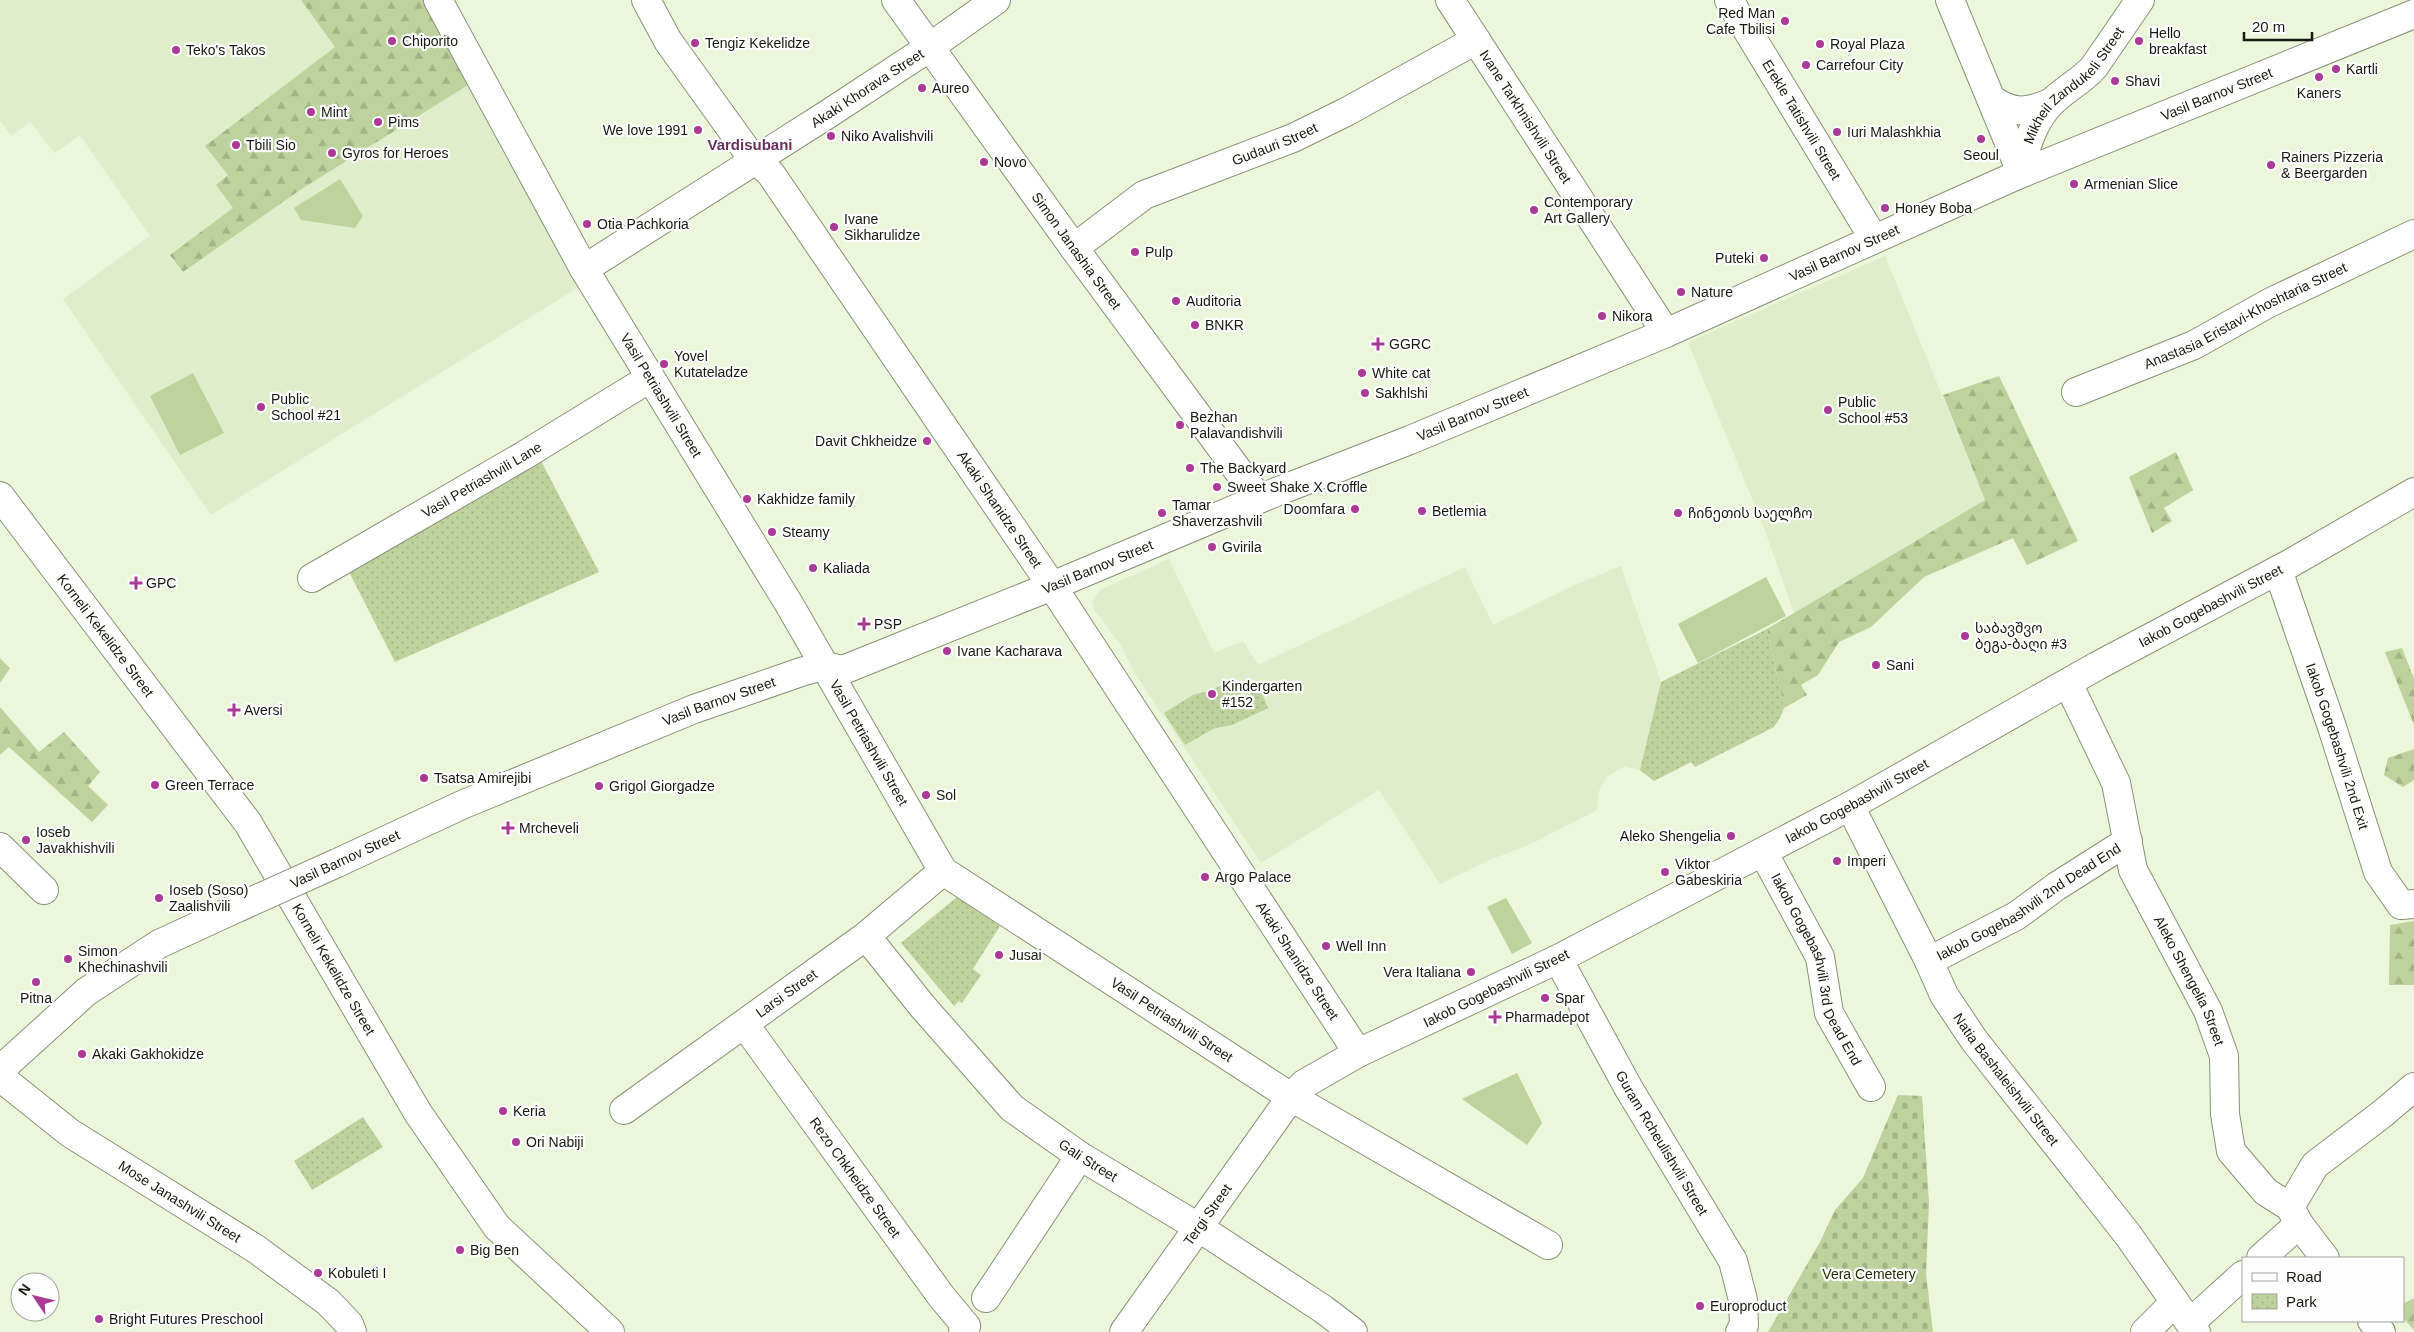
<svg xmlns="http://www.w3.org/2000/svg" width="2414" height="1332" font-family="Helvetica,'Noto Sans Georgian',sans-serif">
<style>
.built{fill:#dfedca}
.green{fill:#bdd29c}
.forest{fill:url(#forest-firs)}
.cemetery{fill:url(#cemetery-stones)}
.park{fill:url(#park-dots)}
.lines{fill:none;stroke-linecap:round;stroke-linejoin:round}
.street-casing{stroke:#879278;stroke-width:30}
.secondary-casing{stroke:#879278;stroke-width:30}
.street{stroke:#fff;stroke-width:28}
.secondary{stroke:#fff;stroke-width:28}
.secondary-bridge-casing{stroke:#879278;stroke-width:30;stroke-linecap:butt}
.secondary-bridge{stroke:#fff;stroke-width:28}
.poi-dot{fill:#aa3a96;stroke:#fefefe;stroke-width:2}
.labels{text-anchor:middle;stroke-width:4.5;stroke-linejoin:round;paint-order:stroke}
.poi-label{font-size:14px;fill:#161a10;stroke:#fefefe;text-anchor:start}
.street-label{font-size:14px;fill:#161a10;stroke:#fefefe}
.park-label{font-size:14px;fill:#233102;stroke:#fefefe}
.neighbourhood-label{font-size:15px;font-weight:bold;fill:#69315e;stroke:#fefefe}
</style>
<defs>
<pattern id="forest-firs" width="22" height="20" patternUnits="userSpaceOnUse" patternTransform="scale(1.25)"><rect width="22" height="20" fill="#bdd29c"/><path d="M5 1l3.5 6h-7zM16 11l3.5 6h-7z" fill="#a2b485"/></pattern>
<pattern id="cemetery-stones" width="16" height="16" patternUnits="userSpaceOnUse" patternTransform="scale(1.25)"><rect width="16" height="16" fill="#bdd29c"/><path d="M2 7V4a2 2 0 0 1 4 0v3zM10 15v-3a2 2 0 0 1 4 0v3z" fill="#a2b485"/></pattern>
<pattern id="park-dots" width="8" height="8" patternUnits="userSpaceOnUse" patternTransform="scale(1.25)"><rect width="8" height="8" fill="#bdd29c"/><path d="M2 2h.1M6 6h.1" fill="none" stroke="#a2b485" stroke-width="1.8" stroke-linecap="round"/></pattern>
</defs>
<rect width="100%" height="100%" fill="#ebf6da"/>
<!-- built -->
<path class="built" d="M 0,0 L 425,0 L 507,156 L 582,285 L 211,515 L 63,299 L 150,236 L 80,135 L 55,153 L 30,122 L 11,136 L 0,120 Z
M 1885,256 L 1985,500 L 1794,613 L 1764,528 L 1688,342 Z
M 1169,559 L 1214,653 L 1243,641 L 1258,665 L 1465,567 L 1493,625 L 1577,584 L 1621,566 L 1661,682 L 1640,770 L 1625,766 L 1606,777 L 1598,793 L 1597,810 L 1533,843 L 1487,861 L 1440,884 L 1379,790 L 1261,863 L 1134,672 L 1120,644 L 1095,611 L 1092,602 L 1100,590 Z"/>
<!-- green -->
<path class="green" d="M 340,179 L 363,216 L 355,228 L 301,220 L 294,208 Z
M 193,373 L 224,433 L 180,455 L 150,396 Z
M 1766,577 L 1786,616 L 1698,663 L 1678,624 Z
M 1506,898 L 1532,943 L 1512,954 L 1487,907 Z
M 1517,1073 L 1542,1123 L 1527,1145 L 1462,1099 Z"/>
<!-- forest -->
<path class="forest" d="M 301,0 L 423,0 L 468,85 L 300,190 L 183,272 L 170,255 L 233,208 L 216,185 L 228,175 L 205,146 L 335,47 Z
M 1999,376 L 2078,541 L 2027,565 L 2013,538 L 1924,577 L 1871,627 L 1839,642 L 1818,675 L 1801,685 L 1807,695 L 1784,708 L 1767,629 L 1985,500 L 1943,395 Z
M 2176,452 L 2193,490 L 2164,508 L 2172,521 L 2152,533 L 2129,477 Z
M 2402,648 L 2414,679 L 2414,725 L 2385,652 Z
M 0,658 L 10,668 L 0,683 Z
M 0,707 L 39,752 L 64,732 L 100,772 L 88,786 L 108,805 L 92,822 L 9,747 L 0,755 Z
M 2414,749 L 2414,780 L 2403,787 L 2384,775 L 2388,758 Z
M 2414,921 L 2414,985 L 2389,985 L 2390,925 Z
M 2414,1298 L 2414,1330 L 2403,1318 L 2403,1304 Z"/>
<!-- cemetery -->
<path class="cemetery" d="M 1898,1095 L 1922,1096 L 1929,1203 L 1926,1274 L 1933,1332 L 1768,1332 L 1820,1242 L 1835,1210 L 1863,1178 Z"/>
<!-- park -->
<path class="park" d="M 539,457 L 599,572 L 395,662 L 345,564 Z
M 1767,629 L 1784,708 L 1780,718 L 1774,727 L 1695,767 L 1691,762 L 1654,781 L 1640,770 L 1661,682 Z
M 1235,680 L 1242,697 L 1260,689 L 1268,708 L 1232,725 L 1215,728 L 1185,745 L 1164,713 L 1193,695 L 1209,691 Z
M 957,897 L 1000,926 L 973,969 L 981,975 L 962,1003 L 959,1001 L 954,1006 L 901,943 Z
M 363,1117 L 383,1147 L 312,1190 L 294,1161 Z"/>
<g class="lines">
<!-- street casing -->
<g class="street-casing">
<g id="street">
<path id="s1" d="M 646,0 L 668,41 L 747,151 L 771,174 L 1052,586"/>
<path id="s2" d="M 896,0 L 1074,248 L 1259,499"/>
<path id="s3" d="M 1450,0 L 1666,333"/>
<path id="s4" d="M 1729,0 L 1874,239"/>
<path d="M 1950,0 L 2019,167"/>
<path d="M 1991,99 C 2013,114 2026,113 2050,103"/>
<path id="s5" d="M 1074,248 L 1144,195 L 1293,138 L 1346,112 L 1476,40"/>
<path id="s6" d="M 584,269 L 828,114 L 930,47 L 996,0"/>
<path id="s7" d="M 2076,392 L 2194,345 L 2269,303 L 2414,234"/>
<path id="s8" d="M 2278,570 L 2332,727 L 2378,872 L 2401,905 L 2414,904"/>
<path id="s9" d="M 312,578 L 523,456 L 650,378"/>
<path id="s10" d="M 2068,683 L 2116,783 L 2133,870 L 2208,1011 L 2224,1056 L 2225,1114 L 2231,1151 L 2266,1192 L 2290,1207 L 2299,1224 L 2325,1258"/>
<path id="s11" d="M 1850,806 L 1929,961 L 1944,995 L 1974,1040 L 2128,1235 L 2196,1332"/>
<path d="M 0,847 L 44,890"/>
<path id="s12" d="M 1763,852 L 1820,957 L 1829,1013 L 1871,1087"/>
<path id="s13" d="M 866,936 L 923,1007 L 1012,1108 L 1080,1156 L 1198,1227 L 1323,1309 L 1353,1332"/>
<path id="s14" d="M 1558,959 L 1850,806 L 2097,666 L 2291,563 L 2414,492"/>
<path id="s15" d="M 1929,961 L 2016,916 L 2057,886 L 2128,841"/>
<path id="s16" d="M 745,1025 L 941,1296 L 966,1326 L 963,1332"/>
<path id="s17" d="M 0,1077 L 70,1133 L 256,1249 L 328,1302 L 349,1324 L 352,1332"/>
<path id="s18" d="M 624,1110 L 866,936 L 943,871"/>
<path d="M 2290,1207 L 2315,1165 L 2382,1114 L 2414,1087"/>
<path d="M 2261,1258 L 2299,1224"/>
<path d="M 986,1298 L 1080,1156"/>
<path d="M 2372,1321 L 2381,1332"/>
<path d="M 2190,1323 L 2243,1275"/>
<path id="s19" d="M 1124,1332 L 1291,1097 L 1548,1245"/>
<path d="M 2145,1332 L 2175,1302"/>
</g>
</g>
<!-- secondary casing -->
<g class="secondary-casing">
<g id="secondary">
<path id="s20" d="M 438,0 L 584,269 L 789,604 L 943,871 L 1291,1097 L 1304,1084 L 1358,1053 L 1558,959 L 1629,1089 L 1733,1261 L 1743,1300 L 1744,1325 L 1740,1332"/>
<path id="s21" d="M 2015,176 C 2027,151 2030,125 2050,104 C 2063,90 2081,82 2094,67 L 2140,0"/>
<path id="s22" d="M 0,496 L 248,823 L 418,1113 L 497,1227 L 610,1332"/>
<path id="s23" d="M 1052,586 L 1358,1053"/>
<path id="s24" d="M 337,863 L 464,804 L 694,709 L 804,671 L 824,666 L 843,670 L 1052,586 L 1276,492 L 1410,440 L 1666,333 L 2015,176 L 2414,14"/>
<path d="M 0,1070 L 86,992 L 159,944 L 237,908"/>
</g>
</g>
<!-- street -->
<use href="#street" class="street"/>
<!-- secondary -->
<use href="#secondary" class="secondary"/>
<!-- secondary-bridge casing -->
<g class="secondary-bridge-casing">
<path id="secondary-bridge" d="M 237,908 L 337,863"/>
</g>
<!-- secondary-bridge -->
<use href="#secondary-bridge" class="secondary-bridge"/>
</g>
<!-- markers -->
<g class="poi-dot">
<circle cx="1785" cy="21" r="5"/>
<circle cx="392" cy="41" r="5"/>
<circle cx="2139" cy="41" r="5"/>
<circle cx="695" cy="43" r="5"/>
<circle cx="1820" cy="44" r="5"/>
<circle cx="176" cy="50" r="5"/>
<circle cx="1806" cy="65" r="5"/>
<circle cx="2336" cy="69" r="5"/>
<circle cx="2319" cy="77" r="5"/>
<circle cx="2115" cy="81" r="5"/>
<circle cx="922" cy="88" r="5"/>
<circle cx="311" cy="112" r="5"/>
<circle cx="378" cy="122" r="5"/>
<circle cx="698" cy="130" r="5"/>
<circle cx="1837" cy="132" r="5"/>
<circle cx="831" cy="136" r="5"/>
<circle cx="1981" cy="139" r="5"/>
<circle cx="236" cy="145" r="5"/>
<circle cx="332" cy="153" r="5"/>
<circle cx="984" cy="162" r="5"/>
<circle cx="2271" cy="165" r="5"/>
<circle cx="2074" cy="184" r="5"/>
<circle cx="1885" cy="208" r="5"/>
<circle cx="1534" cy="210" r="5"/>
<circle cx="587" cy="224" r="5"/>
<circle cx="834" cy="227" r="5"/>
<circle cx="1135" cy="252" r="5"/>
<circle cx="1764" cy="258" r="5"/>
<circle cx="1681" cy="292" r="5"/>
<circle cx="1176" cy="301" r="5"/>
<circle cx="1602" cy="316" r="5"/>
<circle cx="1195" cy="325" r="5"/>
<path d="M1375.5 336.5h5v5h5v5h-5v5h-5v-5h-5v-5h5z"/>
<circle cx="664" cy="364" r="5"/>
<circle cx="1362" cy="373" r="5"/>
<circle cx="1365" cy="393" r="5"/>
<circle cx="261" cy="407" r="5"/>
<circle cx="1828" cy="410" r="5"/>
<circle cx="1180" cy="425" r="5"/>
<circle cx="927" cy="441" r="5"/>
<circle cx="1190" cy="468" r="5"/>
<circle cx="1217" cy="487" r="5"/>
<circle cx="747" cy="499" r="5"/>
<circle cx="1355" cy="509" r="5"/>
<circle cx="1422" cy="511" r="5"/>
<circle cx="1162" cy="513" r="5"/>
<circle cx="1678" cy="513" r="5"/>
<circle cx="772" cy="532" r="5"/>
<circle cx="1212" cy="547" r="5"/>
<circle cx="813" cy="568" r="5"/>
<path d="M133.5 575.5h5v5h5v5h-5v5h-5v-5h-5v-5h5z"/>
<path d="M861.5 616.5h5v5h5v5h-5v5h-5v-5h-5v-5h5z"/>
<circle cx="1965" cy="636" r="5"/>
<circle cx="947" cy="651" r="5"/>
<circle cx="1876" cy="665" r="5"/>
<circle cx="1212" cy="694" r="5"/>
<path d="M231.5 702.5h5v5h5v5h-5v5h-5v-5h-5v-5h5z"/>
<circle cx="424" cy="778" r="5"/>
<circle cx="155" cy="785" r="5"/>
<circle cx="599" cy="786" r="5"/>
<circle cx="926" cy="795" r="5"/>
<path d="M505.5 820.5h5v5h5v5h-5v5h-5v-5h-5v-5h5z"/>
<circle cx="1731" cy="836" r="5"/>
<circle cx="26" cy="840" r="5"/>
<circle cx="1837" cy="861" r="5"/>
<circle cx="1665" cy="872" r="5"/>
<circle cx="1205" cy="877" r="5"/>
<circle cx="159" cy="898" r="5"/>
<circle cx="1326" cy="946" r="5"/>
<circle cx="999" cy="955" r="5"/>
<circle cx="68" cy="959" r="5"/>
<circle cx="1471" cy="972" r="5"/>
<circle cx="36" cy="982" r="5"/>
<circle cx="1545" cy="998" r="5"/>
<path d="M1492.5 1009.5h5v5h5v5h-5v5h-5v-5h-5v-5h5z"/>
<circle cx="82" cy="1054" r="5"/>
<circle cx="503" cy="1111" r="5"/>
<circle cx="516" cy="1142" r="5"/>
<circle cx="460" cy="1250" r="5"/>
<circle cx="318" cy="1273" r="5"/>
<circle cx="1700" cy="1306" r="5"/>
<circle cx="99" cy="1319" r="5"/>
</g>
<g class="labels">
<!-- poi labels -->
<g class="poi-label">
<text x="1775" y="18" text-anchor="end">Red Man<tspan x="1775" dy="16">Cafe Tbilisi</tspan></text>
<text x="2149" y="38">Hello<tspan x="2149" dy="16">breakfast</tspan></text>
<text x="402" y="46">Chiporito</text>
<text x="705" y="48">Tengiz Kekelidze</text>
<text x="1830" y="49">Royal Plaza</text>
<text x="186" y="55">Teko's Takos</text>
<text x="1816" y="70">Carrefour City</text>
<text x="2346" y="74">Kartli</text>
<text x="2125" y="86">Shavi</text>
<text x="932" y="93">Aureo</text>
<text x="2319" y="98" text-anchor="middle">Kaners</text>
<text x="321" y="117">Mint</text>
<text x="388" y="127">Pims</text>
<text x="688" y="135" text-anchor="end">We love 1991</text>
<text x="1847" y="137">Iuri Malashkhia</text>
<text x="841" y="141">Niko Avalishvili</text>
<text x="246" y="150">Tbili Sio</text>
<text x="342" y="158">Gyros for Heroes</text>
<text x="1981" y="160" text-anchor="middle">Seoul</text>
<text x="2281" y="162">Rainers Pizzeria<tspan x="2281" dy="16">&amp; Beergarden</tspan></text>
<text x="994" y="167">Novo</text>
<text x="2084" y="189">Armenian Slice</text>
<text x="1544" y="207">Contemporary<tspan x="1544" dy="16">Art Gallery</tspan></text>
<text x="1895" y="213">Honey Boba</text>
<text x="844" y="224">Ivane<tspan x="844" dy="16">Sikharulidze</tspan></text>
<text x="597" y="229">Otia Pachkoria</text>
<text x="1145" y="257">Pulp</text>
<text x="1754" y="263" text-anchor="end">Puteki</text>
<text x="1691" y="297">Nature</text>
<text x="1186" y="306">Auditoria</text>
<text x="1612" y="321">Nikora</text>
<text x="1205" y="330">BNKR</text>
<text x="1389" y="349">GGRC</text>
<text x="674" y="361">Yovel<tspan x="674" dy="16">Kutateladze</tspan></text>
<text x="1372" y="378">White cat</text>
<text x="1375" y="398">Sakhlshi</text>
<text x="271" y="404">Public<tspan x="271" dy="16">School #21</tspan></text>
<text x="1838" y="407">Public<tspan x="1838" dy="16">School #53</tspan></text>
<text x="1190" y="422">Bezhan<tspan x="1190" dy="16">Palavandishvili</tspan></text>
<text x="917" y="446" text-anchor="end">Davit Chkheidze</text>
<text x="1200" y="473">The Backyard</text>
<text x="1227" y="492">Sweet Shake X Croffle</text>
<text x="757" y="504">Kakhidze family</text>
<text x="1172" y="510">Tamar<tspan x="1172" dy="16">Shaverzashvili</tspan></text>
<text x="1345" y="514" text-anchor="end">Doomfara</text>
<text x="1432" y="516">Betlemia</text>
<text x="1688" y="518">ჩინეთის საელჩო</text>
<text x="782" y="537">Steamy</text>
<text x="1222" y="552">Gvirila</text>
<text x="823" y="573">Kaliada</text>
<text x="146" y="588">GPC</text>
<text x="874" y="629">PSP</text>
<text x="1975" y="633">საბავშვო<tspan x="1975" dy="16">ბეგა-ბაღი #3</tspan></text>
<text x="957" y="656">Ivane Kacharava</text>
<text x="1886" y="670">Sani</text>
<text x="1222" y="691">Kindergarten<tspan x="1222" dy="16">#152</tspan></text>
<text x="244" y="715">Aversi</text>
<text x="434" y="783">Tsatsa Amirejibi</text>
<text x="165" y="790">Green Terrace</text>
<text x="609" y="791">Grigol Giorgadze</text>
<text x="936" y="800">Sol</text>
<text x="519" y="833">Mrcheveli</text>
<text x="36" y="837">Ioseb<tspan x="36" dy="16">Javakhishvili</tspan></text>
<text x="1721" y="841" text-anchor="end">Aleko Shengelia</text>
<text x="1847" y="866">Imperi</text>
<text x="1675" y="869">Viktor<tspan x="1675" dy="16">Gabeskiria</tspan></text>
<text x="1215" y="882">Argo Palace</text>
<text x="169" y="895">Ioseb (Soso)<tspan x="169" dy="16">Zaalishvili</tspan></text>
<text x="1336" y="951">Well Inn</text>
<text x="78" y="956">Simon<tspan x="78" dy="16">Khechinashvili</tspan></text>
<text x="1009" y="960">Jusai</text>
<text x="1461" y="977" text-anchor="end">Vera Italiana</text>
<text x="36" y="1003" text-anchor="middle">Pitna</text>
<text x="1555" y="1003">Spar</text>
<text x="1505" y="1022">Pharmadepot</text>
<text x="92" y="1059">Akaki Gakhokidze</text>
<text x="513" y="1116">Keria</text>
<text x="526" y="1147">Ori Nabiji</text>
<text x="470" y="1255">Big Ben</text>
<text x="328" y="1278">Kobuleti I</text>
<text x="1710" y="1311">Europroduct</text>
<text x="109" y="1324">Bright Futures Preschool</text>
</g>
<!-- street labels -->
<g class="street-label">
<text dy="5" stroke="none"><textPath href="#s21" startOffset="110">Mikheil Zandukeli Street</textPath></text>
<text dy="5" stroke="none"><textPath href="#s6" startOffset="336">Akaki Khorava Street</textPath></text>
<text dy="5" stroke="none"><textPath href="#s24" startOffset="2035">Vasil Barnov Street</textPath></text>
<text dy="5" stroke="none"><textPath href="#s3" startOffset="139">Ivane Tarkhnishvili Street</textPath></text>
<text dy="5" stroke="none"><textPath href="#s4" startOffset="140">Erekle Tatishvili Street</textPath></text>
<text dy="5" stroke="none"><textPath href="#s5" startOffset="228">Gudauri Street</textPath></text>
<text dy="5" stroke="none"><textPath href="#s2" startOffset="309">Simon Janashia Street</textPath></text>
<text dy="5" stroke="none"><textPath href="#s24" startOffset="1630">Vasil Barnov Street</textPath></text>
<text dy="5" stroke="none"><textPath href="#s7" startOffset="186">Anastasia Eristavi-Khoshtaria Street</textPath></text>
<text dy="5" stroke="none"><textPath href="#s20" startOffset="454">Vasil Petriashvili Street</textPath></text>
<text dy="5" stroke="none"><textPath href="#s24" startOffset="1225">Vasil Barnov Street</textPath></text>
<text dy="5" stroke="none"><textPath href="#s9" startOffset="196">Vasil Petriashvili Lane</textPath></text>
<text dy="5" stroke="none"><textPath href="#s1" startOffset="621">Akaki Shanidze Street</textPath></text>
<text dy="5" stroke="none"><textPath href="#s24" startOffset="820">Vasil Barnov Street</textPath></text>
<text dy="5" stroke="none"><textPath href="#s14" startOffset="742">Iakob Gogebashvili Street</textPath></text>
<text dy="5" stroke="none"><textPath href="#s22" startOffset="175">Korneli Kekelidze Street</textPath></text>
<text dy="5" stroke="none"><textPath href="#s24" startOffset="415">Vasil Barnov Street</textPath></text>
<text dy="5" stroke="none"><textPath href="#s20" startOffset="859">Vasil Petriashvili Street</textPath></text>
<text dy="5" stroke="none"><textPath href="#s8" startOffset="186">Iakob Gogebashvili 2nd Exit</textPath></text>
<text dy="5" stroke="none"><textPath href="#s14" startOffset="338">Iakob Gogebashvili Street</textPath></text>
<text transform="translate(345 859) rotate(-25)" y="5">Vasil Barnov Street</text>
<text dy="5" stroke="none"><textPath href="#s15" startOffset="116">Iakob Gogebashvili 2nd Dead End</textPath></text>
<text dy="5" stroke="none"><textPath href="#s23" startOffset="448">Akaki Shanidze Street</textPath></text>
<text dy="5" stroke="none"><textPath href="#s22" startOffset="580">Korneli Kekelidze Street</textPath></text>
<text dy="5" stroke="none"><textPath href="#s12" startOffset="130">Iakob Gogebashvili 3rd Dead End</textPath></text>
<text dy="5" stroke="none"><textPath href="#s10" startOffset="324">Aleko Shengelia Street</textPath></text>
<text transform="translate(1496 988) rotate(-26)" y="5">Iakob Gogebashvili Street</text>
<text dy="5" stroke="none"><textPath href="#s18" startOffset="200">Larsi Street</textPath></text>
<text dy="5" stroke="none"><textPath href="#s20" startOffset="1280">Vasil Petriashvili Street</textPath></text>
<text dy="5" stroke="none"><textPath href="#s11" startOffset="316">Natia Bashaleishvili Street</textPath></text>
<text dy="5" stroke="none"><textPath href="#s20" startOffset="1935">Guram Rcheulishvili Street</textPath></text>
<text dy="5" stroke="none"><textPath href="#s13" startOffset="318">Gali Street</textPath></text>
<text dy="5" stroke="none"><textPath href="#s16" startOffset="188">Rezo Chkheidze Street</textPath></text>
<text dy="5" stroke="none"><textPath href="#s17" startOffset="219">Mose Janashvili Street</textPath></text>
<text dy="5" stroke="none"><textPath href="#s19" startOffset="144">Tergi Street</textPath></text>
</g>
<!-- park labels -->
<g class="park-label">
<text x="1869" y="1279">Vera Cemetery</text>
</g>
<!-- neighbourhood labels -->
<g class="neighbourhood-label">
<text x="750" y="150">Vardisubani</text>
</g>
</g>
<!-- legend -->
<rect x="2242" y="1257" width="162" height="65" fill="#fefefe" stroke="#a1a39f"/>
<rect x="2252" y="1273" width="25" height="8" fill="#ffffff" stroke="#a1a39f"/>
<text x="2286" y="1282" font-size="15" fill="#161a10">Road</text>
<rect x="2252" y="1294" width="25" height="15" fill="url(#park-dots)" stroke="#a1a39f"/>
<text x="2286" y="1307" font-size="15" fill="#161a10">Park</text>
<!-- north arrow -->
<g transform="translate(35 1297) rotate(305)"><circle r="24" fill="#fefefe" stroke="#a1a39f"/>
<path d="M0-4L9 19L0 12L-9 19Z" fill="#aa3a96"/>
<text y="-8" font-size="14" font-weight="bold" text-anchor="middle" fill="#161a10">N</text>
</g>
<!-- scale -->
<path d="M2244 32v8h68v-8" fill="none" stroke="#161a10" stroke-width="2.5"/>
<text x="2252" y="32" font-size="15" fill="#161a10" stroke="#fefefe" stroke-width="4" paint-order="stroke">20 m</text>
</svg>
